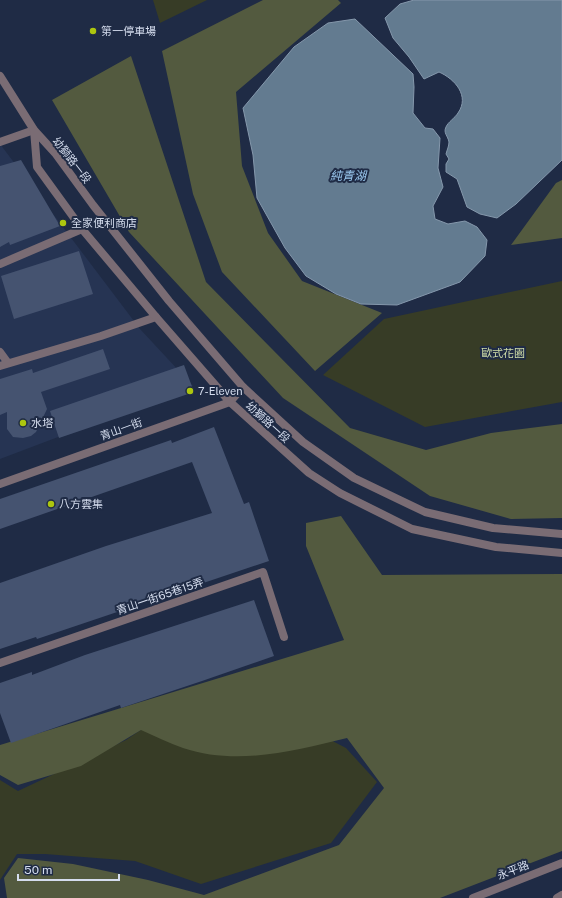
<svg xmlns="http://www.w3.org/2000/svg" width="562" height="898" font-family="'Public Sans','Noto Sans TC',sans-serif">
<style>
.built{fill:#263453}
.green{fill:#373c26}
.forest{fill:#535a3f}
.water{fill:#637b90;stroke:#8598ac}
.building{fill:#455370}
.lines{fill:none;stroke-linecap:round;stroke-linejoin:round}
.minor{stroke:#7a6c74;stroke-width:8}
.tertiary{stroke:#7a6c74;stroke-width:8}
.poi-dot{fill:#adc60f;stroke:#1f2b45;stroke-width:1.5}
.labels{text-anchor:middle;stroke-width:4;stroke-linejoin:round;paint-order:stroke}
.poi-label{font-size:11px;fill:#d5ddee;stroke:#1f2b45;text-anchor:start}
.street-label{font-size:11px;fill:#d5ddee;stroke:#1f2b45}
.park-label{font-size:11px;fill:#d1dea8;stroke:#1f2b45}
.water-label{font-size:12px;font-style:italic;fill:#9ac8ef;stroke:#1f2b45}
</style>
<rect width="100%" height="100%" fill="#1f2b45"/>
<!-- built -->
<path class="built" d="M 0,144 L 140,329 L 193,386 L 0,459 Z"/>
<!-- green -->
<path class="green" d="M 153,0 L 207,0 L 160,23 Z
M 562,281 L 562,402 L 425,427 L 323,375 L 384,319 Z
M 151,723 L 317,733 L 346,748 L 377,782 L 331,843 L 201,884 L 135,861 L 45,854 L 17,854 L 0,880 L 0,780 L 18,791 L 126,740 Z"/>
<!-- forest -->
<path class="forest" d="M 263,0 L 338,0 L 341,3 L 236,92 L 242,166 L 268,233 L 302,281 L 382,313 L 315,371 L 222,272 L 193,194 L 162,51 Z
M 131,56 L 206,282 L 350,428 L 426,450 L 491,433 L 562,424 L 562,518 L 511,519 L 430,496 L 283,398 L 129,232 L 52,100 Z
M 562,180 L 562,238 L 511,245 L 556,183 Z
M 341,516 L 382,575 L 562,574 L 562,851 L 440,898 L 7,898 L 4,878 L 18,858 L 73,864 L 148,880 L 204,895 L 339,845 L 384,788 L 347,738 C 294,751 237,766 183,748 C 169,743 155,736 141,730 L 81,766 L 18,785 L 0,775 L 0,745 L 344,640 L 306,546 L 306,523 Z"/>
<!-- water -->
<path class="water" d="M 414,0 L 562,0 L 562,160 L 516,204 L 497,218 L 480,214 L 467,207 L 457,179 L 446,172 L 446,164 L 449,159 L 446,154 C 447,150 449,146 449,142 C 448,136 443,133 446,127 C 448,122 455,118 458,113 C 470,96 455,79 439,72 L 424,79 L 409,57 L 393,38 L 385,18 L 400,4 Z
M 355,19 L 413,74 L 414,87 L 413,113 L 425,128 L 433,129 L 440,138 L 438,168 L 443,187 L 433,206 L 435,219 L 448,224 L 465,221 L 477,227 L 487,240 L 485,256 L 460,282 L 397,305 L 361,304 L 336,294 L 306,276 L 285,248 L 257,198 L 253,155 L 243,108 L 294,47 L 328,23 Z"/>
<!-- building -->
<path class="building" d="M 21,160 L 60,226 L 10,245 L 9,242 L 0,247 L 0,166 Z
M 79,251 L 93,294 L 14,319 L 1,276 Z
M 103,349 L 110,369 L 41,392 L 47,409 L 36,432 L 31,436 L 23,438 L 13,437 L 7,429 L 7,412 L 0,415 L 0,379 L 32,369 L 33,373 Z
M 184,365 L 194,392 L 59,438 L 50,411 Z
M 214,427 L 244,504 L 249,502 L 269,561 L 37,639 L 36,637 L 0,649 L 0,583 L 106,546 L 212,513 L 192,462 L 0,529 L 0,499 L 171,440 L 172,443 Z
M 254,600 L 274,656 L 202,681 L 121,708 L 120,705 L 11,743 L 0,713 L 0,683 L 32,672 L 32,675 L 85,655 Z"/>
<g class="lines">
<!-- minor -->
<path class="minor" d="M 0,142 L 34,130
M 0,264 L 82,229
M 0,352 L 8,363
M 0,366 L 101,336 L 156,317
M 0,484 L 230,402 L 243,387
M 0,663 L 263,572 L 284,637
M 473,898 L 562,863
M 557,898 L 562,895"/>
<!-- tertiary -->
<path class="tertiary" d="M 0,76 L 34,130 L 55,153 L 93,205 L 169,301 L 243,387 L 303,442 L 354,478 L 425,512 L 493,528 L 562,534
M 34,130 L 37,167 L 82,229 L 156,317 L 230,402 L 309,473 L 340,493 L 412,529 L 496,547 L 562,553"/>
</g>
<!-- markers -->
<g class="poi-dot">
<circle cx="93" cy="31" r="4"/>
<circle cx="63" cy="223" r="4"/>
<circle cx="190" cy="391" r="4"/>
<circle cx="23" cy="423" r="4"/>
<circle cx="51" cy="504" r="4"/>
</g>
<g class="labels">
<!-- poi labels -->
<g class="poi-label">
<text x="101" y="35">第一停車場</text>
<text x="71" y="227">全家便利商店</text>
<text x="198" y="395">7-Eleven</text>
<text x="31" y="427">水塔</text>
<text x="59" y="508">八方雲集</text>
</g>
<!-- street labels -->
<g class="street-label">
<text transform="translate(72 160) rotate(52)" y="4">幼獅路一段</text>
<text transform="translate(268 422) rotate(42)" y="4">幼獅路一段</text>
<text transform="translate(121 429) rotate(-20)" y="4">青山一街</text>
<text transform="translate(160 596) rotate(-19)" y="4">青山一街65巷15弄</text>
<text transform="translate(513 870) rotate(-21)" y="4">永平路</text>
</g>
<!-- park labels -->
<g class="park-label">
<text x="503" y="357">歐式花園</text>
</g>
<!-- water labels -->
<g class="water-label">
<text x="348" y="180">純青湖</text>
</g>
</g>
<!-- scale -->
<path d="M18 874v6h101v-6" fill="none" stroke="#d5ddee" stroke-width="2"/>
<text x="24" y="874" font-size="12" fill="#d5ddee" stroke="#1f2b45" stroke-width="3" paint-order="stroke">50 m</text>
</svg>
